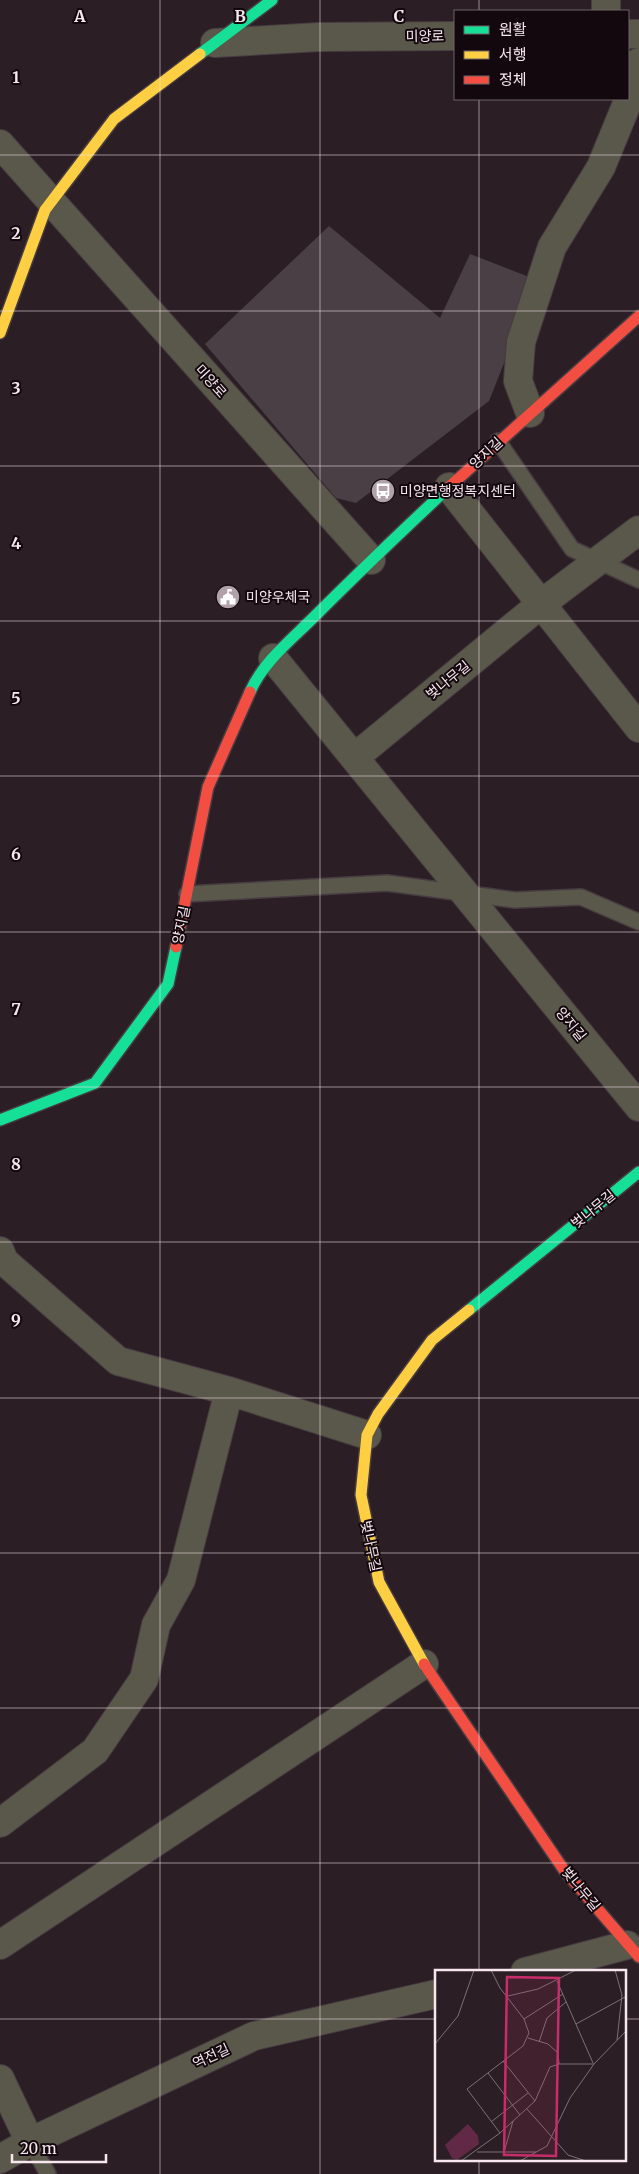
<svg xmlns="http://www.w3.org/2000/svg" width="639" height="2174" font-family="Merriweather,'Noto Sans KR',serif">
<style>
.building{fill:#493f44}
.lines{fill:none;stroke-linecap:round;stroke-linejoin:round}
.lane-casing{stroke:#473c41;stroke-width:18}
.street-casing{stroke:#473c41;stroke-width:30}
.fast-casing{stroke:#473c41;stroke-width:14}
.slow-casing{stroke:#473c41;stroke-width:14}
.jam-casing{stroke:#473c41;stroke-width:14}
.lane{stroke:#5a584b;stroke-width:15}
.street{stroke:#5a584b;stroke-width:28}
.fast{stroke:#16e098;stroke-width:11}
.slow{stroke:#ffcf43;stroke-width:11}
.jam{stroke:#f24e42;stroke-width:11}
.grid{fill:none;stroke:#f8e8ee;stroke-width:1;stroke-opacity:0.55}
.labels{text-anchor:middle;stroke-width:4;stroke-linejoin:round;paint-order:stroke}
.street-label{font-size:14px;fill:#f8e8ee;stroke:#12080d}
.poi-label{font-size:14px;fill:#f8e8ee;stroke:#12080d;text-anchor:start}
.inset-road{fill:none;stroke:#7d6f75;stroke-width:1}
.view{fill:#c72d6a;fill-opacity:0.15;stroke:#c72d6a;stroke-width:2.5}
.inset-edge{fill:none;stroke:#f8e8ee;stroke-width:2.5}
.grid-label{font-size:16px;text-anchor:middle;font-weight:bold;fill:#f8e8ee;stroke:#12080d;stroke-width:4;stroke-linejoin:round;paint-order:stroke}
</style>
<rect width="100%" height="100%" fill="#2b1f25"/>
<!-- building -->
<path class="building" d="M 329,226 L 440,318 L 470,254 L 537,280 L 489,401 L 356,503 L 336,498 L 205,344 Z"/>
<g class="lines">
<!-- lane casing -->
<g class="lane-casing">
<path id="lane" d="M 498,441 L 572,549 L 639,580
M 187,894 L 387,883 L 515,900 L 581,897 L 639,922
M 30,2142 L 48,2174"/>
</g>
<!-- street casing -->
<g class="street-casing">
<path id="street" d="M 606,11 L 606,0
M 628,34 L 639,34
M 215,43 L 319,37 L 455,36
M 0,144 L 371,560
M 530,413 L 518,381 L 521,342 L 552,247 L 601,167 L 635,84 L 639,62
M 449,487 L 639,728
M 273,658 L 639,1107
M 355,757 L 541,604 L 639,530
M 0,1251 L 4,1261 L 118,1361 L 229,1391 L 367,1435
M 0,1823 L 95,1751 L 144,1679 L 156,1625 L 181,1580 L 229,1391
M 0,1945 L 424,1664
M 525,1972 L 627,1945
M 0,2079 L 30,2142
M 0,2159 L 30,2142 L 254,2036 L 436,1994"/>
</g>
<!-- fast casing -->
<g class="fast-casing">
<path id="fast" d="M 200,54 L 272,0
M 250,692 C 263,662 291,640 314,617 C 358,573 403,530 448,488
M 0,1120 L 95,1083 L 168,984 L 176,947
M 469,1310 L 639,1172"/>
</g>
<!-- slow casing -->
<g class="slow-casing">
<path id="slow" d="M 0,333 L 45,210 L 114,119 L 200,54
M 424,1664 L 379,1582 L 361,1495 L 367,1435 L 378,1414 L 432,1340 L 469,1310"/>
</g>
<!-- jam casing -->
<g class="jam-casing">
<path id="jam" d="M 448,488 L 639,316
M 176,947 L 208,787 L 250,692
M 424,1664 L 564,1870 L 639,1957"/>
</g>
<!-- lane -->
<use href="#lane" class="lane"/>
<!-- street -->
<use href="#street" class="street"/>
<!-- fast -->
<use href="#fast" class="fast"/>
<!-- slow -->
<use href="#slow" class="slow"/>
<!-- jam -->
<use href="#jam" class="jam"/>
</g>
<!-- grid -->
<path class="grid" d="M 160,0 L 160,2174M 320,0 L 320,2174M 479,0 L 479,11M 479,99 L 479,1972M 0,155 L 639,155M 0,311 L 639,311M 0,466 L 639,466M 0,621 L 639,621M 0,776 L 639,776M 0,932 L 639,932M 0,1087 L 639,1087M 0,1242 L 639,1242M 0,1398 L 639,1398M 0,1553 L 639,1553M 0,1708 L 639,1708M 0,1863 L 639,1863M 0,2019 L 436,2019M 625,2019 L 639,2019M 479,2160 L 479,2174"/>
<!-- icons -->
<defs>
<g id="bus-disc" transform="scale(1.25)"><circle r="9.5" fill="#b0a2a8" stroke="#12080d"/><path d="M-5-6H5V4H4V6H2V4H-2V6H-4V4H-5ZM-3.5-4V0h7V-4ZM-3.5 1.2v1.5H-2V1.2ZM2 1.2v1.5H3.5V1.2Z" fill="#fff"/></g>
<g id="civic-disc" transform="scale(1.25)"><circle r="9.5" fill="#b0a2a8" stroke="#12080d"/><path d="M-.6-6.5H3V-4.5H.6V-3L4-1V1h2V6H-6V1h2V-1L-.6-3ZM-1.2 2.5V6h2.4V2.5Z" fill="#fff"/></g>
</defs>
<g fill-rule="evenodd">
<use href="#bus-disc" x="383" y="491"/>
<use href="#civic-disc" x="228" y="597"/>
</g>
<g class="labels">
<!-- street labels -->
<g class="street-label">
<text transform="translate(425 36) rotate(-1)" y="5">미양로</text>
<text transform="translate(211 381) rotate(48)" y="5">미양로</text>
<text transform="translate(486 453) rotate(-43)" y="5">양지길</text>
<text transform="translate(448 680) rotate(-39)" y="5">벚나무길</text>
<text transform="translate(181 925) rotate(-78)" y="5">양지길</text>
<text transform="translate(571 1024) rotate(51)" y="5">양지길</text>
<text transform="translate(593 1209) rotate(-39)" y="5">벚나무길</text>
<text transform="translate(371 1546) rotate(78)" y="5">벚나무길</text>
<text transform="translate(581 1889) rotate(51)" y="5">벚나무길</text>
<text transform="translate(211 2056) rotate(-25)" y="5">역전길</text>
</g>
<!-- poi labels -->
<g class="poi-label">
<text x="400" y="496">미양면행정복지센터</text>
<text x="246" y="602">미양우체국</text>
</g>
</g>
<!-- overview -->
<g transform="translate(435 1970)">
<rect width="191" height="191" fill="#2b1f25"/>
<path d="M 33,154 L 43,166 L 44,174 L 22,190 L 17,188 L 10,175 Z" fill="#622946"/>
<path class="inset-road" d="M 56,0 L 65,18 L 89,49 L 94,63 L 88,76 L 32,119 L 65,163M 180,0 L 187,25 L 182,70M 122,11 L 158,93M 73,26 L 103,19 L 141,0M 89,49 L 128,24M 141,54 L 192,26M 93,68 L 113,74 L 123,83 L 124,94M 104,72 L 112,48 L 131,32M 0,74 L 23,46 L 39,0M 68,91 L 100,131M 53,103 L 85,145M 92,139 L 133,185 L 151,191M 56,152 L 93,123M 42,182 L 101,182M 69,182 L 78,151M 26,191 L 65,163 L 100,131 L 115,97 L 124,94 L 159,94M 85,191 L 112,176 L 135,128 L 159,94 L 192,60"/>
<path class="view" d="M 72,7 L 124,8 L 121,186 L 69,185 Z"/>
<rect width="191" height="191" class="inset-edge"/>
</g>
<g class="grid-label">
<text x="80" y="22">A</text>
<text x="240" y="22">B</text>
<text x="399" y="22">C</text>
<text x="16" y="83">1</text>
<text x="16" y="239">2</text>
<text x="16" y="394">3</text>
<text x="16" y="549">4</text>
<text x="16" y="704">5</text>
<text x="16" y="860">6</text>
<text x="16" y="1015">7</text>
<text x="16" y="1170">8</text>
<text x="16" y="1326">9</text>
</g>
<!-- legend -->
<rect x="454" y="10" width="175" height="90" fill="#12080d" stroke="#6e6267"/>
<rect x="464" y="26" width="25" height="8" fill="#16e098" stroke="#6e6267"/>
<text x="499" y="35" font-size="15" fill="#f8e8ee">원활</text>
<rect x="464" y="51" width="25" height="8" fill="#ffcf43" stroke="#6e6267"/>
<text x="499" y="60" font-size="15" fill="#f8e8ee">서행</text>
<rect x="464" y="76" width="25" height="8" fill="#f24e42" stroke="#6e6267"/>
<text x="499" y="85" font-size="15" fill="#f8e8ee">정체</text>
<!-- scale -->
<path d="M12 2154v8h94v-8" fill="none" stroke="#f8e8ee" stroke-width="2.5"/>
<text x="20" y="2154" font-size="15" fill="#f8e8ee" stroke="#12080d" stroke-width="4" paint-order="stroke">20 m</text>
</svg>
